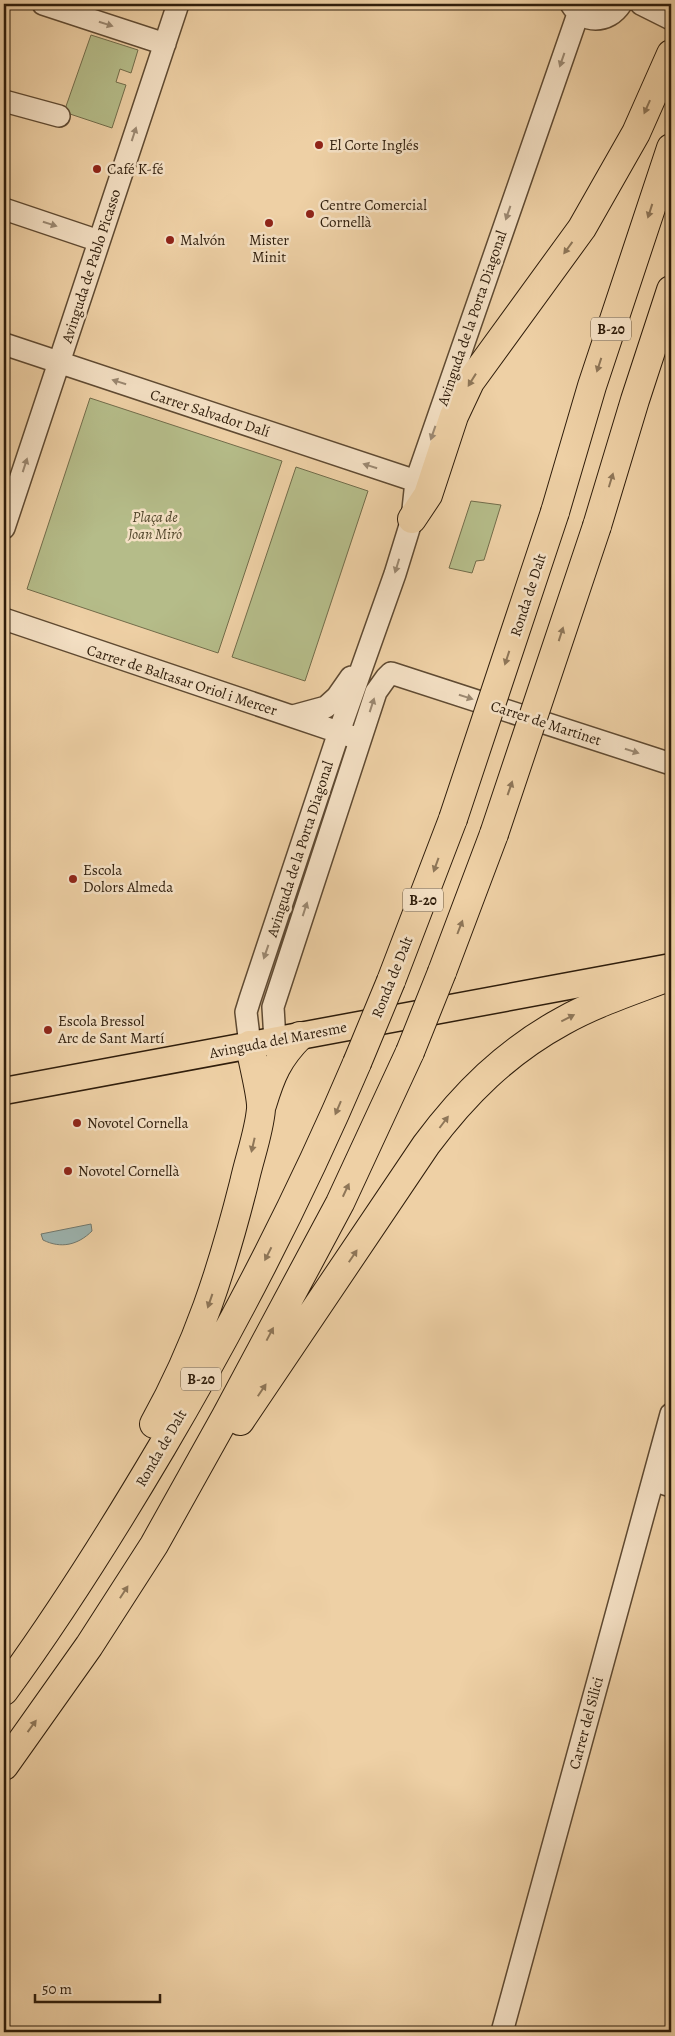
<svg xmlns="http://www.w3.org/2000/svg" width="675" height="2036" font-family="Alegreya,serif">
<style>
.green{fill:#b5bc89;stroke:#726c4a}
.water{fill:#9cb4b0;stroke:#70786e}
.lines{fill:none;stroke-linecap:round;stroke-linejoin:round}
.minor-casing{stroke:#5f4a32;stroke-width:24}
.major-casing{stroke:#2f1d0b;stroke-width:29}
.highway-casing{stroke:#2f1d0b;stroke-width:30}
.minor{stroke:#f4e0c4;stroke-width:21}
.major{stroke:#eed0a5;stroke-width:26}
.highway{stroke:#eed0a5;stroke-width:28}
.highway-bridge-casing{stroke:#2f1d0b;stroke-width:30;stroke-linecap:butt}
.highway-bridge{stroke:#eed0a5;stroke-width:28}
.oneway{fill:#9b8871}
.oneway2{fill:#8e7658}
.poi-dot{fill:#8f2418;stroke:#f4e0c4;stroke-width:2}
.labels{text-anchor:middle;stroke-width:5;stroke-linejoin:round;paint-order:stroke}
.shield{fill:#f4e0c4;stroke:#6a5842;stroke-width:1}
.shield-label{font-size:14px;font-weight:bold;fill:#2f1d0b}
.poi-label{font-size:15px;fill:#2f1d0b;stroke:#f4e0c4;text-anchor:start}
.street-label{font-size:15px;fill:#2f1d0b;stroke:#f4e0c4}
.park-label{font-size:15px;font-style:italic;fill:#50452a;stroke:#f4e0c4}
</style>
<rect width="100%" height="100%" fill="#eed0a5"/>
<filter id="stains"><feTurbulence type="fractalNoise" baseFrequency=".004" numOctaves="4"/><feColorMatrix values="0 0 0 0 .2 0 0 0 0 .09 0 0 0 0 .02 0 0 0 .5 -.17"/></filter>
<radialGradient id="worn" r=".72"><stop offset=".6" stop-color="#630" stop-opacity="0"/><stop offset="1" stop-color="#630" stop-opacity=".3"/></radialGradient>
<!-- green -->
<path class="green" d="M 91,35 L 138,50 L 131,73 L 120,69 L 116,82 L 126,85 L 112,128 L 64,112 Z
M 90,398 L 282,461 L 218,653 L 27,589 Z
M 296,467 L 368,491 L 305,681 L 232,657 Z
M 471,501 L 501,505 L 484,560 L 476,561 L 472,573 L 449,568 Z"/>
<!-- water -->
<path class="water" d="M 91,1224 L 92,1231 C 78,1245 61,1249 43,1240 L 41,1234 Z"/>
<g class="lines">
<!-- minor casing -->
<g class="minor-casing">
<path id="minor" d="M 43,4 L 165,44
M 571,4 C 583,24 608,24 621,4
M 641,4 L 671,19
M 4,101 L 59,116
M 4,209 L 99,241
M 4,344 L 416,481
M 4,528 L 178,4
M 4,619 L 353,737
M 293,716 L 326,707 L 337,697 L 351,677
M 275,1040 L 273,1007 L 376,692 L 386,678 L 391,673 L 671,764
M 250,1045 L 246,1012 L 250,999 L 339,732 L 395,574 L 412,519 L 416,481 L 578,14
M 653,1480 L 671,1486
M 502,2032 L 671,1414"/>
</g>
<!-- major casing -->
<g class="major-casing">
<path id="major" d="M 4,1091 L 671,967"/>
</g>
<!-- highway casing -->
<g class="highway-casing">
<path id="highway" d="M 555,512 L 592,386 L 671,148
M 412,519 L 428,495 L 454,416 L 470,382 L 582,228 L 636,133 L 671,54
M 597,526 L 635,400 L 671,290
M 442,972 L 494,834
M 391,981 L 453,819
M 262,1105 C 271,1075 278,1058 300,1036
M 240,1421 L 426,1145 C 464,1094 506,1052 563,1021 C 597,1002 635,990 671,976
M 154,1424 C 198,1345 222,1270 244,1183 C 249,1159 259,1133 261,1109 C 262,1096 252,1060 250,1045
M 4,1691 C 61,1613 113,1530 162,1447 C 235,1323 301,1195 357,1063
M 4,1766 L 89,1646 L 154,1545 L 226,1416 L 340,1203 L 410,1052"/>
</g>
<!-- minor -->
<use href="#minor" class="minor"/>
<!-- major -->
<use href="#major" class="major"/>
<!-- highway -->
<use href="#highway" class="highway"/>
<!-- highway-bridge casing -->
<g class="highway-bridge-casing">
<path id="highway-bridge" d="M 453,819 L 555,512
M 494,834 L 597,526
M 410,1052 L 442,972
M 357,1063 L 391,981"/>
</g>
<!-- highway-bridge -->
<use href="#highway-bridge" class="highway-bridge"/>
</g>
<!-- one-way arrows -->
<defs><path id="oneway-solid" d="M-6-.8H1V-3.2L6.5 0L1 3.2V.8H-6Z" transform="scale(1.25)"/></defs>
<g class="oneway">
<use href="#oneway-solid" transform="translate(106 24) rotate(18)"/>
<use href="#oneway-solid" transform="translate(562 60) rotate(109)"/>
<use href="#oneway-solid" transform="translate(134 134) rotate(-72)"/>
<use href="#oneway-solid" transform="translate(508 213) rotate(109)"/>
<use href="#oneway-solid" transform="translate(50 224) rotate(18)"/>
<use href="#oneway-solid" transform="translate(119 382) rotate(-162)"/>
<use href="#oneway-solid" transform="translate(433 433) rotate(109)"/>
<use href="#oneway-solid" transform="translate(25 465) rotate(-72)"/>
<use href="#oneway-solid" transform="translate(370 466) rotate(-162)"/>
<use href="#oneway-solid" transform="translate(397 566) rotate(107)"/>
<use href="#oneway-solid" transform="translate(466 697) rotate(18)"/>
<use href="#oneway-solid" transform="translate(372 705) rotate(-72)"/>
<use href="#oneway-solid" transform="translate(632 751) rotate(18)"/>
<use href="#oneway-solid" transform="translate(305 909) rotate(-72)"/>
<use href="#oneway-solid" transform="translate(266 952) rotate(109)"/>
</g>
<g class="oneway2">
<use href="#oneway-solid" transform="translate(647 107) rotate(114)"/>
<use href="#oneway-solid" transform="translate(650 211) rotate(108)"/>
<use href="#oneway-solid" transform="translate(568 248) rotate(126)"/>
<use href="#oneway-solid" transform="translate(599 365) rotate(108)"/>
<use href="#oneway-solid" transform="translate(472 380) rotate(122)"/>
<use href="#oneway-solid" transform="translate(611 480) rotate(-73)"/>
<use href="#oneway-solid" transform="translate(561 634) rotate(-72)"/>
<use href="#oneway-solid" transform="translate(507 658) rotate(108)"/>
<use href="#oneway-solid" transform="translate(510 788) rotate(-71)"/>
<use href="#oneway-solid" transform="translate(436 865) rotate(110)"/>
<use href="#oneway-solid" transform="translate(460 927) rotate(-69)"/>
<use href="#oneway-solid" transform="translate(568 1018) rotate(-27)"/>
<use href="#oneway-solid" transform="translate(338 1108) rotate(113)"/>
<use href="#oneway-solid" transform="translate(444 1122) rotate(-53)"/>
<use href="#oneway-solid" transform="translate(253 1145) rotate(103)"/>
<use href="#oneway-solid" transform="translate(346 1190) rotate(-65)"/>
<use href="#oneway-solid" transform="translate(268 1254) rotate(117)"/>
<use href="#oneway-solid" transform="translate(353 1256) rotate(-56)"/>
<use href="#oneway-solid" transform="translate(210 1301) rotate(109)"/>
<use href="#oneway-solid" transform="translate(270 1334) rotate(-62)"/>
<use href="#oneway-solid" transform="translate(262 1390) rotate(-56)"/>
<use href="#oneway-solid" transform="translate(124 1592) rotate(-57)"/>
<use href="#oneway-solid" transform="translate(32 1726) rotate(-54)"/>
</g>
<!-- markers -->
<g class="poi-dot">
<circle cx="319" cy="145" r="5"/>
<circle cx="97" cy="169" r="5"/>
<circle cx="310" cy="214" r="5"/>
<circle cx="269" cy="223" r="5"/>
<circle cx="170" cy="240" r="5"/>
<circle cx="73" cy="879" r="5"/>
<circle cx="48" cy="1030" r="5"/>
<circle cx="77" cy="1123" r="5"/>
<circle cx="68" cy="1171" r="5"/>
</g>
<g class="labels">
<!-- shield labels -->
<g class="shield">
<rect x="591" y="317.5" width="40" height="23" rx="4"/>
<rect x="403" y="888.5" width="40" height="23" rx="4"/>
<rect x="181" y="1367.5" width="40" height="23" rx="4"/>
</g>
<g class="shield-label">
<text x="611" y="334">B-20</text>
<text x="423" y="905">B-20</text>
<text x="201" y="1384">B-20</text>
</g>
<!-- poi labels -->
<g class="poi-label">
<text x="329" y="150">El Corte Inglés</text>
<text x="107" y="174">Café K-fé</text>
<text x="320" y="210">Centre Comercial<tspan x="320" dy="17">Cornellà</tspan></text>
<text x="180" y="245">Malvón</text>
<text x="269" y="245" text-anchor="middle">Mister<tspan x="269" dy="17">Minit</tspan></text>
<text x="83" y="875">Escola<tspan x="83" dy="17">Dolors Almeda</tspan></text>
<text x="58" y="1026">Escola Bressol<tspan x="58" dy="17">Arc de Sant Martí</tspan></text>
<text x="87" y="1128">Novotel Cornella</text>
<text x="78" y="1176">Novotel Cornellà</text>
</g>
<!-- street labels -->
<g class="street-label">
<text transform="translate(91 266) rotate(-72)" y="5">Avinguda de Pablo Picasso</text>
<text transform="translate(472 318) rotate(-71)" y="5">Avinguda de la Porta Diagonal</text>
<text transform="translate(210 413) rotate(18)" y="5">Carrer Salvador Dalí</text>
<text transform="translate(528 595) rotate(-72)" y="5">Ronda de Dalt</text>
<text transform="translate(182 680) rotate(18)" y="5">Carrer de Baltasar Oriol i Mercer</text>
<text transform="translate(546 723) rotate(18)" y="5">Carrer de Martinet</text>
<text transform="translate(300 849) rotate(-72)" y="5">Avinguda de la Porta Diagonal</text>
<text transform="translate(392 977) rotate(-68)" y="5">Ronda de Dalt</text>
<text transform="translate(278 1040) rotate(-11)" y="5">Avinguda del Maresme</text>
<text transform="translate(161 1448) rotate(-60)" y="5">Ronda de Dalt</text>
<text transform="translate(586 1723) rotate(-75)" y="5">Carrer del Silici</text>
</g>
<!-- park labels -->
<g class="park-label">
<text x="155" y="522">Plaça de<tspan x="155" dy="17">Joan Miró</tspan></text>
</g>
</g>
<!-- margin -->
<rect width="675" height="2036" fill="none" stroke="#eed0a5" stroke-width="20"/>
<rect x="5" y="5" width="665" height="2026" fill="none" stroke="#2f1d0b" stroke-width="2.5"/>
<rect x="10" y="10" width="655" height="2016" fill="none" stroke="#2f1d0b"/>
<!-- scale -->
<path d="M35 1994v8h125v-8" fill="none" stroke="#2f1d0b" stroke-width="2.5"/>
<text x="42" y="1994" font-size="15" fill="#2f1d0b" stroke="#f4e0c4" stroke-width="4" paint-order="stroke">50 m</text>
<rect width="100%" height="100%" filter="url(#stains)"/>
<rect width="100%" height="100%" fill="url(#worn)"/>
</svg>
